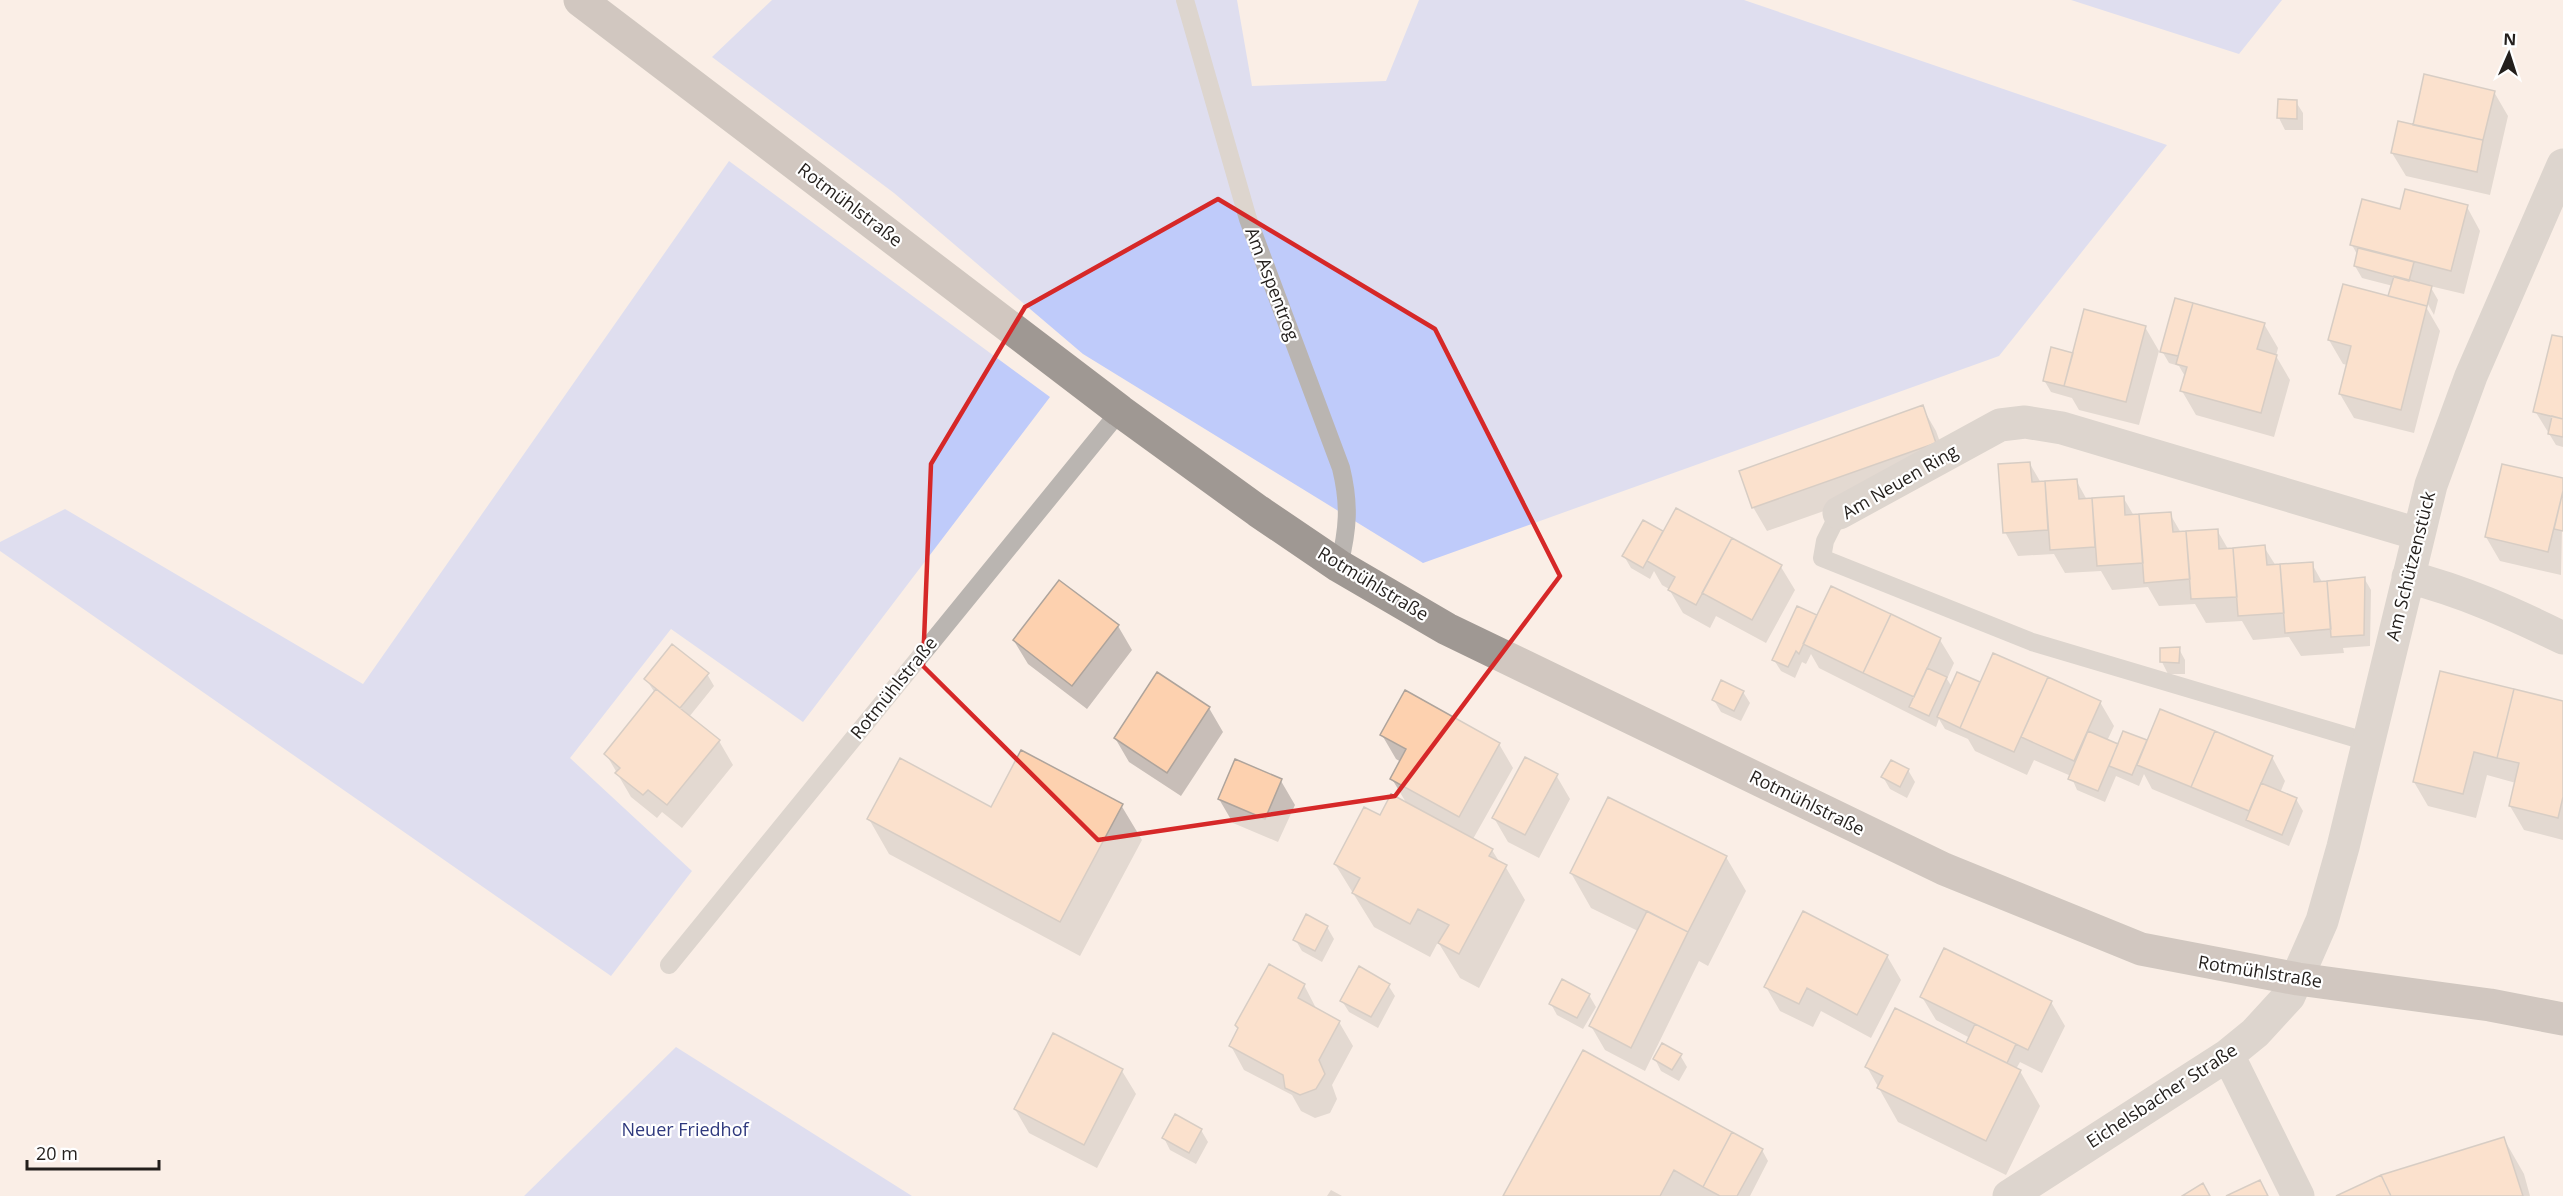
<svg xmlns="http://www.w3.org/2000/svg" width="2563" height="1196" font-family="'Open Sans',sans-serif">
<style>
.green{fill:#bfcbfa}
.shadow{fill:#0003}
.building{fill:#fdd1af;stroke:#aea49c;stroke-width:1.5}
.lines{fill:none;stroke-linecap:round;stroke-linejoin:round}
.lane{stroke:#bab5b1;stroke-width:18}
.street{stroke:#bab5b1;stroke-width:33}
.secondary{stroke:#9f9893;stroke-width:33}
.marked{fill:none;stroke:#d62828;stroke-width:4.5;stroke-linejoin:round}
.labels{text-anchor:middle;stroke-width:4.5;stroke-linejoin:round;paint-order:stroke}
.street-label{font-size:18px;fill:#231f1c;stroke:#fff}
.park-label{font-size:18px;fill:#2f397d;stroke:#fff}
</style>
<rect width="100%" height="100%" fill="#faeee6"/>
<!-- green -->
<path class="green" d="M 772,0 L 1237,0 L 1252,86 L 1386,81 L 1419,0 L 1744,0 L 2167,145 L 1999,356 L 1423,563 L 1083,354 L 894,193 L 712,57 Z
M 2071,0 L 2282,0 L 2239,54 Z
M 729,161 L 1050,397 L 803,722 L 671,629 L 570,758 L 692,871 L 611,976 L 0,551 L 0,542 L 65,509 L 363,684 Z
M 676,1047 L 912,1196 L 524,1196 Z"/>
<!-- shadow -->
<path class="shadow" d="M 2494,92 L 2508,116 L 2490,195 L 2406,176 L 2392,153 L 2414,126 Z
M 2296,102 L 2303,113 L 2303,130 L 2285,130 L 2279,118 Z
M 2467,207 L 2480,231 L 2464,294 L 2430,286 L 2438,300 L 2434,315 L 2425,299 L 2422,300 L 2440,331 L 2414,433 L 2354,418 L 2340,394 L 2348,365 L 2343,364 L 2329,340 L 2389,298 L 2393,286 L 2362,278 L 2355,266 L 2358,256 L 2352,245 L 2401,211 Z
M 2192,305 L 2264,324 L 2278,348 L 2276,356 L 2290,380 L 2274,437 L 2196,415 L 2182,391 L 2186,378 L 2179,366 L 2169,363 L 2162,351 Z
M 2145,327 L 2159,351 L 2139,425 L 2079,410 L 2072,398 L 2051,392 L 2044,380 L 2074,355 Z
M 2563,339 L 2563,447 L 2556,445 L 2535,411 Z
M 1922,407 L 1936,431 L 1949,467 L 1767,531 L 1753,507 Z
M 2030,464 L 2041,483 L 2076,480 L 2087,500 L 2123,497 L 2134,516 L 2170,514 L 2181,533 L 2217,530 L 2228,549 L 2264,547 L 2276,566 L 2312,564 L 2322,582 L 2364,578 L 2371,590 L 2370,646 L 2343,648 L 2344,653 L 2301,656 L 2289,637 L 2253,640 L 2242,621 L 2206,623 L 2195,604 L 2159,606 L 2148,587 L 2112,590 L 2101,571 L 2065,573 L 2054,554 L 2018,556 L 2005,532 Z
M 2563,479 L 2561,575 L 2500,561 L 2486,537 Z
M 1643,522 L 1664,533 L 1781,567 L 1795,590 L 1766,643 L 1716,616 L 1710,628 L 1683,613 L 1669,589 L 1662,585 L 1654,571 L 1650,579 L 1631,568 L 1624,556 Z
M 1060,582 L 1118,626 L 1132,650 L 1087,709 L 1028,664 L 1014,641 Z
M 1816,616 L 1940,640 L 1954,663 L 1947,679 L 1952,687 L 1958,674 L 1981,684 L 1994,655 L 2100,702 L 2114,726 L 2107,741 L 2119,746 L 2146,741 L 2147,744 L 2272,757 L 2285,781 L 2280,793 L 2296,799 L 2303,811 L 2289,846 L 2152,789 L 2144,774 L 2139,786 L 2116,776 L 2105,802 L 2077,790 L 2071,776 L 2034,760 L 2027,775 L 1975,751 L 1968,739 L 1945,729 L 1939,719 L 1936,727 L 1819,668 L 1811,654 L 1806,664 L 1802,662 L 1795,678 L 1781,671 L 1774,660 Z
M 2179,649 L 2185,660 L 2185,674 L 2168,674 L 2162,662 Z
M 707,674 L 714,686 L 689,717 L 719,741 L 733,765 L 682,828 L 662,812 L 657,818 L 631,797 L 606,754 L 655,693 L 646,679 Z
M 1158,674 L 1209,708 L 1223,732 L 1181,796 L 1129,762 L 1115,738 Z
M 1406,692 L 1499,744 L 1513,768 L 1473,839 L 1492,850 L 1500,863 L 1505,866 L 1525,900 L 1479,988 L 1460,978 L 1438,942 L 1430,957 L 1374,927 L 1335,864 L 1380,817 L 1407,804 L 1392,779 L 1401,762 L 1396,759 L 1382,735 Z
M 1743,692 L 1750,703 L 1741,721 L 1721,712 L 1714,700 Z
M 2563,703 L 2563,840 L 2524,830 L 2510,806 L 2516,783 L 2487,775 L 2476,818 L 2428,806 L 2414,782 Z
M 1908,770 L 1915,782 L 1907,798 L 1890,789 L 1883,777 Z
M 1556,775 L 1570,799 L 1539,858 L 1508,842 L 1494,818 Z
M 1281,781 L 1295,805 L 1278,842 L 1233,823 L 1219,799 Z
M 1121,805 L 1142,840 L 1080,956 L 889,854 L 869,819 L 992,809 Z
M 1726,857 L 1746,891 L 1708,966 L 1699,961 L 1645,1071 L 1605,1050 L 1591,1026 L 1638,931 L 1591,908 L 1571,873 Z
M 1327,927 L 1334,939 L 1322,962 L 1302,951 L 1295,939 Z
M 1887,956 L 1901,980 L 1871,1038 L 1821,1011 L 1813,1027 L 1780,1011 L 1766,987 Z
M 1304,985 L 1317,1010 L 1339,1022 L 1353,1046 L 1332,1085 L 1337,1099 L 1330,1113 L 1315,1118 L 1301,1111 L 1292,1095 L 1244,1070 L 1231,1046 L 1239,1030 L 1236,1025 Z
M 1388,985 L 1395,996 L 1378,1028 L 1349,1012 L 1342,1001 Z
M 1589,995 L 1596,1007 L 1583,1029 L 1557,1015 L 1551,1004 Z
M 1922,997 L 2051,1002 L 2065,1026 L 2042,1073 L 2020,1062 L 2016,1069 L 2020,1071 L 2040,1106 L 2006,1175 L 1898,1122 L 1867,1067 L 1967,1045 L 1970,1038 L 1936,1020 Z
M 1680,1055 L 1687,1067 L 1679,1081 L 1661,1071 L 1655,1059 Z
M 1122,1071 L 1136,1094 L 1097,1168 L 1029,1133 L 1015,1109 Z
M 1201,1130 L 1208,1142 L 1196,1164 L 1170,1150 L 1164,1138 Z
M 2504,1139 L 2524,1174 L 2530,1196 L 2339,1196 Z
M 1762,1150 L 1768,1161 L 1750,1196 L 1504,1196 Z
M 1331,1190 L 1342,1196 L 1327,1196 Z"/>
<!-- building -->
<path class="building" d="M 2424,74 L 2495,91 L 2483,140 L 2413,125 Z
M 2278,99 L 2297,100 L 2297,119 L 2277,118 Z
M 2398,121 L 2483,140 L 2477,172 L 2391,153 Z
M 2405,189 L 2468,205 L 2451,271 L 2350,245 L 2362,199 L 2400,209 Z
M 2358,248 L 2414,262 L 2409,281 L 2354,266 Z
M 2394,276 L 2432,286 L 2427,306 L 2388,296 Z
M 2343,284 L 2427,306 L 2401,410 L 2339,394 L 2351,346 L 2328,340 Z
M 2175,298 L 2193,303 L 2178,356 L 2160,352 Z
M 2193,303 L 2265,323 L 2257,349 L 2277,355 L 2261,413 L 2180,391 L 2187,367 L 2176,364 Z
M 2084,309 L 2146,326 L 2126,402 L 2064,386 Z
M 2552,335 L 2563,337 L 2563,419 L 2533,412 Z
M 2051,347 L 2073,353 L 2064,386 L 2043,381 Z
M 1923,405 L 1936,443 L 1752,508 L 1739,471 Z
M 2552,416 L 2563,419 L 2563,437 L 2548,434 Z
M 2030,462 L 2032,482 L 2045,481 L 2048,530 L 2003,533 L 1998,464 Z
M 2502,464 L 2563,478 L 2563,491 L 2548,552 L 2485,537 Z
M 2077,479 L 2079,499 L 2092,498 L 2095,547 L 2050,550 L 2045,481 Z
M 2563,491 L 2563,531 L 2554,529 Z
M 2124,496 L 2125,515 L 2139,514 L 2143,563 L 2097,566 L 2092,498 Z
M 1676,508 L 1732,538 L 1696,605 L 1668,590 L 1675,577 L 1647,561 Z
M 2171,512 L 2173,532 L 2186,531 L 2190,579 L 2144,583 L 2139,514 Z
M 1643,520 L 1663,531 L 1643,568 L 1622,556 Z
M 2218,529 L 2219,549 L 2233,548 L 2237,597 L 2191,599 L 2186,531 Z
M 1732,538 L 1782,565 L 1752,620 L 1702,593 Z
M 2265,545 L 2267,565 L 2280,564 L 2284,613 L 2238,616 L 2233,548 Z
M 2313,562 L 2314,582 L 2327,581 L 2331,629 L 2285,633 L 2280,564 Z
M 2365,577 L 2364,635 L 2331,637 L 2327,581 Z
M 1059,580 L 1119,625 L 1072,686 L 1013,640 Z
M 1831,586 L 1891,614 L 1863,673 L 1803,644 Z
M 1797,606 L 1817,615 L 1799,654 L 1796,651 L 1788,667 L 1772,660 Z
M 1891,614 L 1941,638 L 1914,697 L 1863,673 Z
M 672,644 L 709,673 L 680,708 L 644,679 Z
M 2180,647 L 2179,663 L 2160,662 L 2160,648 Z
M 1993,653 L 2048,677 L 2014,752 L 1960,728 Z
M 1927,668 L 1947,677 L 1929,716 L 1909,707 Z
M 2440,671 L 2514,689 L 2497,758 L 2474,752 L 2463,794 L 2413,782 Z
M 1157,672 L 1210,707 L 1167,773 L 1114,738 Z
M 1957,672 L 1980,682 L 1960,728 L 1937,717 Z
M 2048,677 L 2101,701 L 2074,761 L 2021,737 Z
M 1721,680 L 1744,691 L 1734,711 L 1712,700 Z
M 656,689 L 720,740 L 667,805 L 648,790 L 643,795 L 615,773 L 620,768 L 604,754 Z
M 2514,689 L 2563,701 L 2563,797 L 2558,818 L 2509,806 L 2519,763 L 2497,758 Z
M 1405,690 L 1500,743 L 1459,817 L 1390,779 L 1406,749 L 1380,735 Z
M 2160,709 L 2215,731 L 2191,787 L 2137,765 Z
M 2088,731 L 2118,744 L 2098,791 L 2068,779 Z
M 2123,731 L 2147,740 L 2132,775 L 2109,766 Z
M 2215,731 L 2273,756 L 2249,811 L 2191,787 Z
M 1021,750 L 1123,804 L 1060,922 L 867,819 L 900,758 L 991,807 Z
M 1525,757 L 1558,774 L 1525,835 L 1492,818 Z
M 1235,759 L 1282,779 L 1265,819 L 1218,799 Z
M 1891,760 L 1909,769 L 1900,787 L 1881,777 Z
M 2261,783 L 2297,798 L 2282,835 L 2246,820 Z
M 1391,794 L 1493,849 L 1489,856 L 1507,865 L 1459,954 L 1438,943 L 1449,925 L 1418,909 L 1410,924 L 1352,893 L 1360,878 L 1334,864 L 1364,807 L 1380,815 Z
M 1608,797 L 1727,856 L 1688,932 L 1570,873 Z
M 1647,911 L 1688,932 L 1631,1048 L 1589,1026 Z
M 1803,911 L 1888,955 L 1857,1015 L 1807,988 L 1799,1004 L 1764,987 Z
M 1306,914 L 1328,926 L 1315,951 L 1293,940 Z
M 1944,948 L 2052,1001 L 2028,1050 L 1920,997 Z
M 1269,964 L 1305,984 L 1298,998 L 1340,1021 L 1319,1060 L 1325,1074 L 1316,1089 L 1300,1095 L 1285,1088 L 1283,1075 L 1229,1046 L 1238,1028 L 1235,1025 Z
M 1359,966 L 1390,984 L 1371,1017 L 1340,1001 Z
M 1562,979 L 1590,994 L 1577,1018 L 1549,1004 Z
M 1895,1008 L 2021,1070 L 1986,1141 L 1877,1088 L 1883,1076 L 1865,1067 Z
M 1975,1024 L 2016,1044 L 2007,1063 L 1966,1043 Z
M 1053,1033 L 1123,1069 L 1084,1145 L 1014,1109 Z
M 1662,1043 L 1682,1054 L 1672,1070 L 1653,1059 Z
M 1583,1050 L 1732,1132 L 1703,1187 L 1674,1170 L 1660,1196 L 1503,1196 Z
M 1175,1114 L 1202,1129 L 1189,1153 L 1162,1138 Z
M 1732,1132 L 1763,1149 L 1737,1196 L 1720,1196 L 1703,1187 Z
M 2504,1137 L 2523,1196 L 2391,1196 L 2381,1175 Z
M 2381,1175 L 2391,1196 L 2336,1196 Z
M 2260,1180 L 2268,1196 L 2226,1196 Z
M 2203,1183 L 2210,1196 L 2182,1196 Z"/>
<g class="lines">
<!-- lane -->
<path class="lane" d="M 1185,0 L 1248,219 L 1341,468 C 1350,505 1348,529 1339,566
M 1839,513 L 1825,541 L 1822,558 L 2032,642 L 2368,742
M 669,965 L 1120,411"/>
<!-- street -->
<path class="street" d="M 1839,513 L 2000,425 L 2025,422 L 2062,428 L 2418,534
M 2408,577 C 2463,591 2512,613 2563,638
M 2228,1055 L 2298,1196
M 2009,1196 L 2228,1055 L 2255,1033 L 2289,996 L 2322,921 L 2343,847 L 2431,485 L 2471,376 L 2563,165"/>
<!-- secondary -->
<path class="secondary" d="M 580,0 L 1120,411 L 1258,511 L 1339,566 L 1447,629 L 1944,869 L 2141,949 L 2298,979 L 2490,1005 L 2563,1019"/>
</g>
<!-- marked area -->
<path d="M0 0H2563V1196H0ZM 1218,199 L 1435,329 L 1560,576 L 1395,796 L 1098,840 L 923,666 L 931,464 L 1025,307 Z" fill="#faeee6" fill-opacity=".55" fill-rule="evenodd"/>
<path class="marked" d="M 1218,199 L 1435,329 L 1560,576 L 1395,796 L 1098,840 L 923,666 L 931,464 L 1025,307 Z"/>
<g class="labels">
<!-- street labels -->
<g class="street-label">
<text transform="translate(850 205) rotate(37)" y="6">Rotmühlstraße</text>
<text transform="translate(1272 284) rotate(69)" y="6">Am Aspentrog</text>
<text transform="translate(1900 482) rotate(-30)" y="6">Am Neuen Ring</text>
<text transform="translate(2411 566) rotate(-76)" y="6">Am Schützenstück</text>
<text transform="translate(1373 584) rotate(31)" y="6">Rotmühlstraße</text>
<text transform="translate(894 688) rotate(-51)" y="6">Rotmühlstraße</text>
<text transform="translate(1807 803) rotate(26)" y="6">Rotmühlstraße</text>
<text transform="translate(2260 972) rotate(9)" y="6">Rotmühlstraße</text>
<text transform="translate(2162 1096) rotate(-33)" y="6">Eichelsbacher Straße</text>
</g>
<!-- park labels -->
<g class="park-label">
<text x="685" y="1136">Neuer Friedhof</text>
</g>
</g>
<!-- north arrow -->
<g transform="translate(2509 54) rotate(3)" stroke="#ffffff" stroke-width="4.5" paint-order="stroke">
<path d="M0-4.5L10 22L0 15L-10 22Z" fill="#231f1c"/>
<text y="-9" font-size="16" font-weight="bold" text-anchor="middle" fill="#231f1c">N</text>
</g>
<!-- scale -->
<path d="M27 1160v9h132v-9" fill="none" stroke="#231f1c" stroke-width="3"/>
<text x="36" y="1160" font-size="18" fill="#231f1c" stroke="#ffffff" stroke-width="4.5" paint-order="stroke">20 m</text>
</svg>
